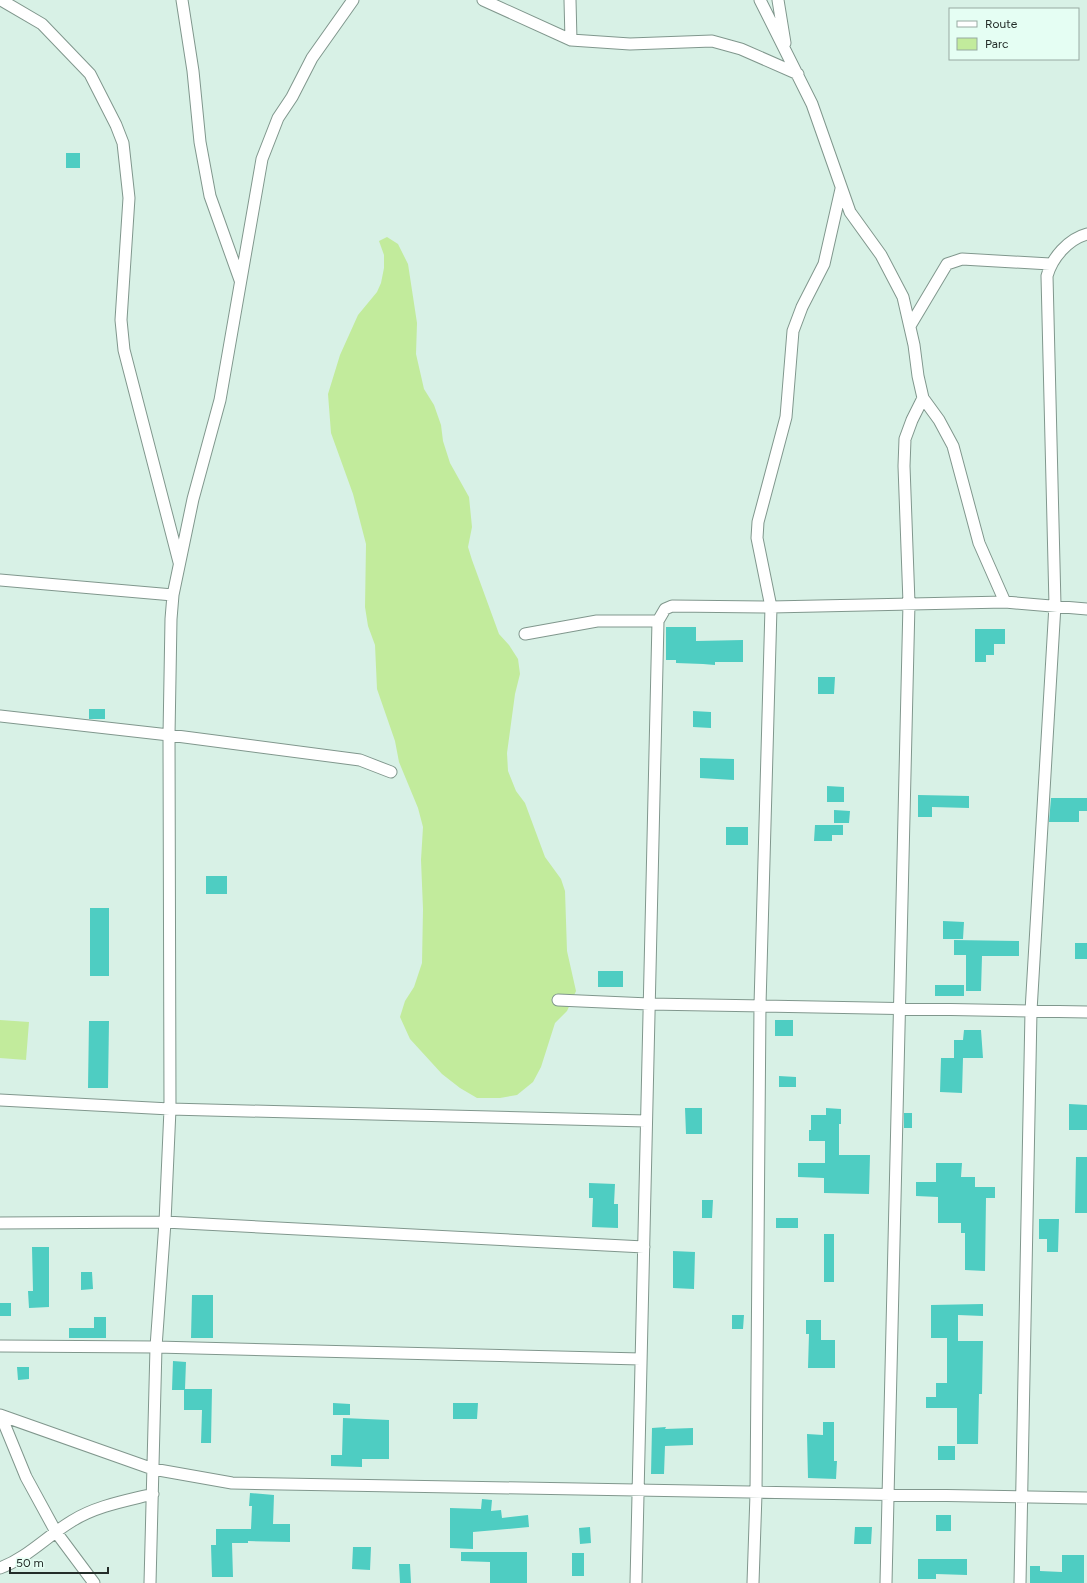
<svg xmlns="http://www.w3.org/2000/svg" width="1087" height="1583" font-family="Figtree,sans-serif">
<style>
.green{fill:#c2eb9c}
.building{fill:#4ecdc2}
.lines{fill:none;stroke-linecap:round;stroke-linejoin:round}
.street-casing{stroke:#80978d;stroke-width:13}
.street{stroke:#fff;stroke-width:11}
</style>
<rect width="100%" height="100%" fill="#d8f1e6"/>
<!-- green -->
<path class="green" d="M 387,237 L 398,244 L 408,264 L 417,323 L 416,354 L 424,389 L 434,405 L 441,425 L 443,441 L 450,463 L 469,497 L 472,527 L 468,547 L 472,560 L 499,634 L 509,645 L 518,659 L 520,674 L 515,694 L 507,753 L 508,771 L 516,791 L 525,803 L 545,857 L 561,879 L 565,891 L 567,951 L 576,991 L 567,1011 L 555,1023 L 541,1067 L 533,1082 L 517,1095 L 500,1098 L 477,1098 L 460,1088 L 442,1074 L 410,1039 L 400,1017 L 405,1001 L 414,987 L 422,963 L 423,909 L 421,860 L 423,827 L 418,808 L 399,762 L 395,741 L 377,689 L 375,645 L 368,626 L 365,607 L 366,544 L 353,494 L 331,433 L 328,394 L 340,355 L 358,315 L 377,292 L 381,283 L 384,268 L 384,255 L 379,241 Z
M 0,1020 L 29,1022 L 26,1060 L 0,1058 Z"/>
<!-- building -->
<path class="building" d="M 66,153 L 80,153 L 80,168 L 66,168 Z
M 666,627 L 696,627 L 696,641 L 743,640 L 743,662 L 715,662 L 715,665 L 703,664 L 676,663 L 676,660 L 666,660 Z
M 975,629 L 1005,629 L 1005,644 L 994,644 L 994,655 L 986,655 L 986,662 L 975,662 Z
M 818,677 L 835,677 L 834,694 L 818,694 Z
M 89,709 L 105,709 L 105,719 L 89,719 Z
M 693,711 L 711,712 L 711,728 L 693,727 Z
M 700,758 L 734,759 L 734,780 L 700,778 Z
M 827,786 L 844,787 L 844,802 L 827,802 Z
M 918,795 L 969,796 L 969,808 L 932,807 L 932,817 L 918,817 Z
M 1051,798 L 1087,798 L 1087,811 L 1079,811 L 1079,822 L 1049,822 Z
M 834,810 L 850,811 L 849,823 L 834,823 Z
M 815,825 L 843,825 L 843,835 L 832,835 L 832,841 L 814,841 Z
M 726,827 L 748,827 L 748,845 L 726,845 Z
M 206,876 L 227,876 L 227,894 L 206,894 Z
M 90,908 L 109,908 L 109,976 L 90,976 Z
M 943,921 L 964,922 L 963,939 L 943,939 Z
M 954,940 L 1019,941 L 1019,956 L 982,956 L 981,991 L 966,991 L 966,955 L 954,955 Z
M 1075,943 L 1087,943 L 1087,959 L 1075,959 Z
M 598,971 L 623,971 L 623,987 L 598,987 Z
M 935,985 L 964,985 L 964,996 L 935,996 Z
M 775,1020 L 793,1020 L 793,1036 L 775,1036 Z
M 89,1021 L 109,1021 L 108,1088 L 88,1088 Z
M 964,1030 L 981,1030 L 983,1058 L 954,1058 L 954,1040 L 963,1040 Z
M 941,1058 L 963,1058 L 962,1093 L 940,1092 Z
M 779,1076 L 796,1077 L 796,1087 L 779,1087 Z
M 1069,1104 L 1087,1105 L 1087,1130 L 1069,1130 Z
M 685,1108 L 702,1108 L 702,1134 L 686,1134 Z
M 826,1108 L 841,1109 L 841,1124 L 839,1124 L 839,1155 L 870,1155 L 869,1194 L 824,1193 L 824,1178 L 798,1177 L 798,1163 L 825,1163 L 825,1141 L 809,1141 L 809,1130 L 811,1130 L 811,1115 L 826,1115 Z
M 904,1113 L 912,1113 L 912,1128 L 904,1128 Z
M 1076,1157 L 1087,1157 L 1087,1213 L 1075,1213 Z
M 936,1163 L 962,1163 L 961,1177 L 975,1177 L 975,1187 L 995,1187 L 995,1198 L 986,1198 L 985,1271 L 965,1270 L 965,1233 L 961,1233 L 961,1223 L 938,1223 L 938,1197 L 916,1196 L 916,1182 L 936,1182 Z
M 589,1183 L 615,1184 L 614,1204 L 618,1204 L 618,1228 L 592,1227 L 593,1198 L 589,1198 Z
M 702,1200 L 713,1200 L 712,1218 L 702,1218 Z
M 776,1218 L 798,1218 L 798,1228 L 776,1228 Z
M 1039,1219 L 1059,1219 L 1058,1252 L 1047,1252 L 1047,1239 L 1039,1239 Z
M 824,1234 L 834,1234 L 834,1282 L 824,1282 Z
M 32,1247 L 49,1247 L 49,1307 L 29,1308 L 28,1291 L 33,1291 Z
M 673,1251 L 695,1252 L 694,1289 L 673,1288 Z
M 81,1272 L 92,1272 L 93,1289 L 81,1290 Z
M 192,1295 L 213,1295 L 213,1338 L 191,1338 Z
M 0,1303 L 11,1303 L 11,1316 L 0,1316 Z
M 983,1304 L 983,1316 L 958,1315 L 958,1341 L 983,1341 L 982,1394 L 979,1394 L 978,1444 L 957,1444 L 957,1408 L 926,1408 L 926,1397 L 936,1397 L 936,1383 L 947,1383 L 947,1338 L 931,1338 L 931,1305 Z
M 732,1315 L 744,1315 L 743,1329 L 732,1329 Z
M 94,1317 L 106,1317 L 106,1338 L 69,1338 L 69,1328 L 94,1328 Z
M 806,1320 L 821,1320 L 821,1340 L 835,1340 L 835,1368 L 808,1368 L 809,1334 L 806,1334 Z
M 173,1361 L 186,1362 L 185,1389 L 212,1389 L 211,1443 L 201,1443 L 202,1410 L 184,1410 L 184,1390 L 172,1390 Z
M 17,1367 L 29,1367 L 29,1379 L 18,1380 Z
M 333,1403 L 350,1404 L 350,1415 L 333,1415 Z
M 453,1403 L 478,1403 L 477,1419 L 453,1419 Z
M 343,1418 L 389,1420 L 389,1459 L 362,1459 L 362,1467 L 331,1466 L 331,1455 L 342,1455 Z
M 823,1422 L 834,1422 L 834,1461 L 837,1461 L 836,1479 L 808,1478 L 807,1434 L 823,1435 Z
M 666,1427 L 665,1429 L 693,1428 L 693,1445 L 665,1446 L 664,1474 L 651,1474 L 652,1428 Z
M 938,1446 L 955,1446 L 955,1460 L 938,1460 Z
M 250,1493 L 274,1495 L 273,1524 L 290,1524 L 290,1542 L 248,1541 L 248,1543 L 232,1543 L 233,1577 L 212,1577 L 211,1545 L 216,1545 L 216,1529 L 251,1529 L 252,1506 L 249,1506 Z
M 482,1499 L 492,1500 L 491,1511 L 501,1510 L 502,1518 L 528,1515 L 529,1527 L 473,1532 L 473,1549 L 450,1548 L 450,1508 L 481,1509 Z
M 936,1515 L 951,1515 L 951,1531 L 936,1531 Z
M 590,1527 L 591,1543 L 580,1544 L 579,1528 Z
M 855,1527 L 872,1527 L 871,1544 L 854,1544 Z
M 353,1547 L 371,1547 L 370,1570 L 352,1569 Z
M 461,1552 L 527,1552 L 527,1583 L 490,1583 L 490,1562 L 461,1561 Z
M 572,1553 L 584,1553 L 584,1576 L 572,1576 Z
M 1062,1555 L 1084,1555 L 1084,1583 L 1030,1583 L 1030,1566 L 1040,1566 L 1040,1571 L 1062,1572 Z
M 918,1559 L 967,1559 L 967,1575 L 936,1574 L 936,1579 L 918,1579 Z
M 399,1564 L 410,1564 L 411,1583 L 400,1583 Z"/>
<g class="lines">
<!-- street casing -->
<g class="street-casing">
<path id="street" d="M 1,0 L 42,24 L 90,74 L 116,125 L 123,143 L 129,198 L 121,320 L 124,350 L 179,562
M 182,0 L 193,71 L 200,142 L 210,196 L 240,280
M 483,0 L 571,40 L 630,44 L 712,41 L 741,49 L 798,74
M 570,0 L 571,40
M 760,0 L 812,104 L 850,212 L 881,255 L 903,297 L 914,345 L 918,376 L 923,398 L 939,420 L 953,446 L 979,543 L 1005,602
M 778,0 L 785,43
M 910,326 L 947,264 L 962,259 L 1050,264
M 0,580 L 173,595
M 525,634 L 597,621 L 658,621
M 0,716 L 169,735 L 360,760 L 391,772
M 558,1000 L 649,1004 L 1087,1012
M 0,1100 L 170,1109 L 646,1121
M 0,1223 L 165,1222 L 644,1247
M 0,1346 L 156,1347 L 641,1359
M 0,1415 L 153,1469 L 232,1483 L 1087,1498
M 1,1416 L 26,1477 L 56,1532 L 94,1583
M 0,1568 C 27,1558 47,1536 72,1521 C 96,1506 125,1501 153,1494
M 150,1583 L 156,1347 L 165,1222 L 170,1109 L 169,735 L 171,619 L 173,595 L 193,499 L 220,400 L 262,159 L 278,118 L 292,97 L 312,58 L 353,0
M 636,1583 L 658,621 L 665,609 L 672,606 L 771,607 L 1005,602 L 1087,609
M 753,1583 L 756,1494 L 760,1005 L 771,607 L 757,538 L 758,522 L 786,417 L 793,331 L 802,307 L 824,264 L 841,189
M 886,1583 L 909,603 L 904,466 L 905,439 L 912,420 L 923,398
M 1020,1583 L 1031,1011 L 1055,605 L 1047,276 C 1052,258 1068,239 1087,234"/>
</g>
<!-- street -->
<use href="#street" class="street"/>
</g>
<!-- legend -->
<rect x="949" y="8" width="130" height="52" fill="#e5fef3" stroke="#97aaa2"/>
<rect x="957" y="21" width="20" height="6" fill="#ffffff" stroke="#97aaa2"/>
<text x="985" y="28" font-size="12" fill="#232c28">Route</text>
<rect x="957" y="38" width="20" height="12" fill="#c2eb9c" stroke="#97aaa2"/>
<text x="985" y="48" font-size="12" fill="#232c28">Parc</text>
<!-- scale -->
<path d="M10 1567v6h98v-6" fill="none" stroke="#232c28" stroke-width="2"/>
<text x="16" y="1567" font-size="12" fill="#232c28" stroke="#e5fef3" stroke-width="3" paint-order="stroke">50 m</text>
</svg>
